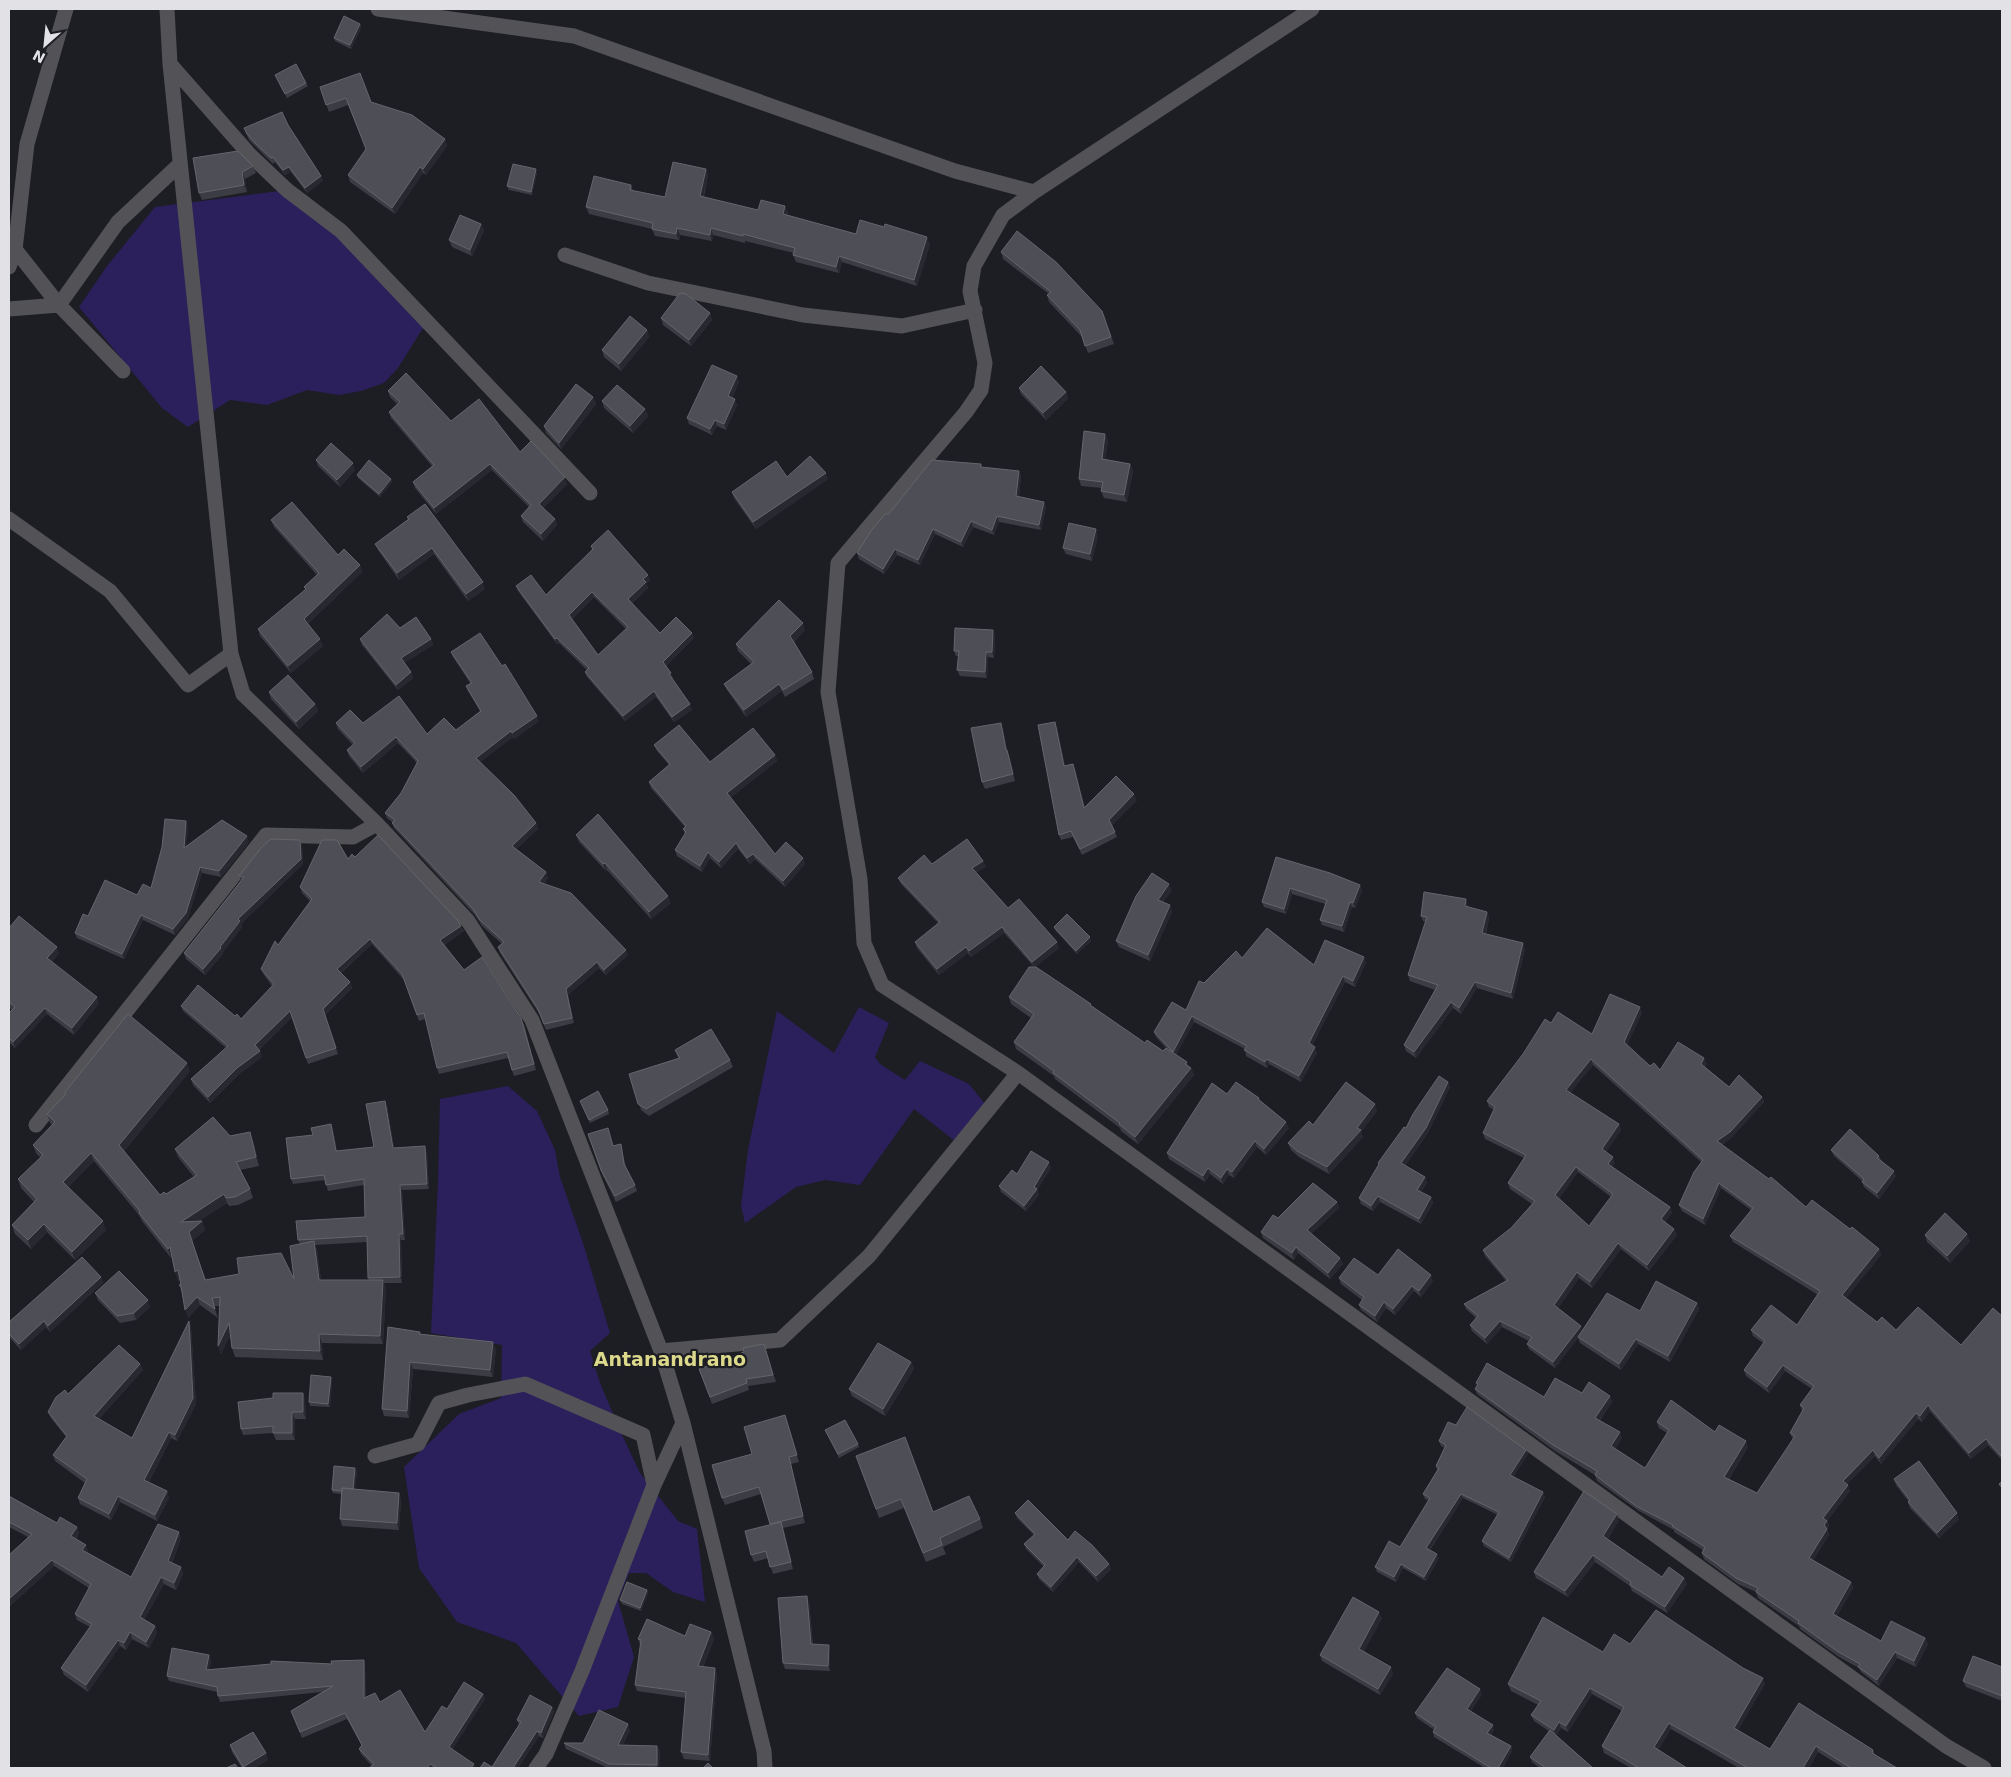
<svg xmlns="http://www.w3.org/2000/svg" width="2011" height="1777" font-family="'DejaVu Sans',sans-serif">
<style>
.green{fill:#2b205b}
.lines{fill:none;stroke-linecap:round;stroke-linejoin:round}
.minor{stroke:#535357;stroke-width:15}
.wall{fill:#3c3c44;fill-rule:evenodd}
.shaded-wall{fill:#282830}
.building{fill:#4e4e56;stroke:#65656c;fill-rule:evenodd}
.labels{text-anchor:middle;stroke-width:4.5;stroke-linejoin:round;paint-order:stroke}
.district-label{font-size:19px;font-weight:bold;fill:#dcd98b;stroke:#1d1d24}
</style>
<rect width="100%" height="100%" fill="#1d1d24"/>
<!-- green -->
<path class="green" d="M 287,190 L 428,323 L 421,331 L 398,368 L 384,383 L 361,391 L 339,395 L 307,390 L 267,405 L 230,400 L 188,427 L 162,408 L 79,307 L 107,266 L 155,207 Z
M 859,1007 L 889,1023 L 875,1057 L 880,1064 L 905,1080 L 920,1061 L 969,1084 L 989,1109 L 960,1145 L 914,1109 L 860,1185 L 825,1180 L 796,1187 L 745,1223 L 741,1206 L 748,1150 L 777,1011 L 834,1053 Z
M 508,1086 L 537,1111 L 555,1150 L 560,1177 L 584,1246 L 610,1333 L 590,1351 L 600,1383 L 622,1435 L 640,1473 L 678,1521 L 697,1529 L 705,1602 L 673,1592 L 646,1573 L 629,1573 L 618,1601 L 634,1657 L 618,1707 L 579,1716 L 516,1643 L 457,1622 L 419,1568 L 404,1467 L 459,1414 L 501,1398 L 502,1345 L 431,1333 L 438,1183 L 440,1099 Z"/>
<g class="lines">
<!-- minor -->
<path class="minor" d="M 167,9 L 170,64 L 231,654 L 243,694 L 377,824 L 468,921 L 532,1020 L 661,1351 L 683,1423 L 764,1751 L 765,1768
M 378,9 L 574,36 L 955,171 L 1034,192
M 1312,9 L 1034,192 L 1003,215 L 974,266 L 970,291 L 985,363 L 981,390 L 966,412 L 838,563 L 828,692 L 860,879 L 864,943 L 882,985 L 1018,1073 L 1946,1746 L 1984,1768
M 170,64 L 250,155 L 287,190 L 341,231 L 590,493
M 10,243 L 59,305 L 123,371
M 565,255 L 648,283 L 803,315 L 902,326 L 975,310
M 9,267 L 15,250 L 27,144 L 66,9
M 9,309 L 59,305 L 118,222 L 180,164
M 9,519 L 110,591 L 188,685 L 231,654
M 36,1125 L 266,835 L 353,837 L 377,824
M 661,1351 L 780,1340 L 869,1256 L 1018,1073
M 375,1456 L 418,1444 L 439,1403 L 468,1395 L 525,1384 L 643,1435 L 654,1485
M 536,1768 L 546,1754 L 582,1671 L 654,1485 L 683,1423"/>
</g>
<!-- wall -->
<path class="wall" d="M 360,24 L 361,28 L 351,49 L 335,41 L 334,38 Z
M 275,75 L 306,83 L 308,86 L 287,98 Z
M 320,87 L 371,102 L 445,139 L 447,146 L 426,175 L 423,173 L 395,214 L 350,182 L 348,175 L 366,149 L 348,105 L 329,112 Z
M 288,125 L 321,176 L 323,181 L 307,193 L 291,172 L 285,175 L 275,162 L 273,164 L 249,140 L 244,128 Z
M 253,166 L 256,173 L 245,179 L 247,192 L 202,200 L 199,193 Z
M 706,169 L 708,175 L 704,197 L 758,210 L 788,212 L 787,215 L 856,234 L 930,244 L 917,286 L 842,262 L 839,273 L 796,262 L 793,255 L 794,253 L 745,241 L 745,243 L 713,235 L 712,241 L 680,235 L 679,240 L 655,236 L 652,229 L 589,214 L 586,207 L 631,185 L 633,191 L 665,197 Z
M 537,173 L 532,195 L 509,190 L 507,186 Z
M 481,224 L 484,231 L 472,256 L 452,247 L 449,240 Z
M 1001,252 L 1102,311 L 1114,344 L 1088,353 L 1082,337 L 1049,302 L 1047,295 L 1049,294 L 1003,259 Z
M 710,313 L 712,320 L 691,346 L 663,325 L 661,318 Z
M 647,330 L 649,337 L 621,371 L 604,357 L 602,350 Z
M 739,382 L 732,398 L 737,405 L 726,430 L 717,426 L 712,435 L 689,424 L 687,418 Z
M 1019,388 L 1066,392 L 1068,398 L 1046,420 L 1021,394 Z
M 388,391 L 451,421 L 520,452 L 567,484 L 543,508 L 555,519 L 557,525 L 543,541 L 523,522 L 521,516 L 529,507 L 492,470 L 436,514 L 415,488 L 413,482 L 432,466 L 391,418 L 389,412 L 397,404 L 390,397 Z
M 593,397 L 596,404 L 561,449 L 546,433 L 544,426 Z
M 602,401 L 645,409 L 648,416 L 633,433 L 604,408 Z
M 1105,434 L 1108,441 L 1105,459 L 1130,464 L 1133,471 L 1127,502 L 1104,498 L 1101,491 L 1102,488 L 1081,486 L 1079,479 Z
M 316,460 L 355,470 L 340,487 L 318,466 Z
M 982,467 L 1019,471 L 1021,476 L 1019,497 L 1044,502 L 1046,507 L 1041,530 L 999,522 L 994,535 L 973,527 L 963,547 L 935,534 L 920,565 L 897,555 L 884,574 L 859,559 L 857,553 L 888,515 Z
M 357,475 L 391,479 L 392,482 L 380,497 L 358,478 Z
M 828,479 L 756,529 L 734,498 L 732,492 Z
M 407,517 L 485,589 L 468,601 L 434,554 L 399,580 L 378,550 L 375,544 L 408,519 Z
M 271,520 L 338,555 L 360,565 L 362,572 L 308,624 L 323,646 L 291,673 L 260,636 L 258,629 L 306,590 L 304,587 L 317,575 L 274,527 Z
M 1098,536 L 1092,561 L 1066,554 L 1063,548 Z
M 591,546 L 648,575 L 650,580 L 646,584 L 648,588 L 632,603 L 660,633 L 692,633 L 694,638 L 666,666 L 671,673 L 673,678 L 672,679 L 692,710 L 674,722 L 656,697 L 625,721 L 587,677 L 585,672 L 587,670 L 559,643 L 557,644 L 518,591 L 516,586 L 546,595 L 592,550 ZM 594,597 L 626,629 L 598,655 L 572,619 Z
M 400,628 L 431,639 L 433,645 L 404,663 L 411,672 L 413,678 L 398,690 L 362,645 L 360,639 Z
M 805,630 L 794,642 L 812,672 L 814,679 L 785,697 L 782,691 L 746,717 L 727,690 L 724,684 L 751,664 L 738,651 L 736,644 Z
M 995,636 L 994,658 L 988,657 L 987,678 L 960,676 L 957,670 L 958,656 L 956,656 L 954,651 Z
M 451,652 L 539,721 L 514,739 L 513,737 L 480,762 L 536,823 L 538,829 L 516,849 L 546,872 L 548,878 L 544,884 L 628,955 L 606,975 L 599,968 L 568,995 L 574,1023 L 546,1030 L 540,1015 L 500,953 L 498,947 L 502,944 L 482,926 L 475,915 L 394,828 L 392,822 L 387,818 L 385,813 L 401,793 L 417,763 L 398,743 L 363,773 L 349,756 L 347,750 L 353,745 L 338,729 L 336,723 L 363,723 L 427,734 L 456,730 L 480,711 L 468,691 L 466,686 L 470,683 L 453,657 Z
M 269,692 L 315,704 L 318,711 L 299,729 L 271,699 Z
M 1055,722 L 1057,728 L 1065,766 L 1075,770 L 1085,808 L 1137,800 L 1112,825 L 1117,837 L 1082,855 L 1073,837 L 1061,840 L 1059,835 Z
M 1003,730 L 1007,750 L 1009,757 L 1015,781 L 985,789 L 982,782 Z
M 654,745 L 710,762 L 775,755 L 777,761 L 730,798 L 775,854 L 803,858 L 805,864 L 785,887 L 755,859 L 750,864 L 738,849 L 721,868 L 710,858 L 702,872 L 677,856 L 675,850 L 685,834 L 683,829 L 685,827 L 651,788 L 649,782 L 669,765 L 657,751 Z
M 186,821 L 188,827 L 186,846 L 249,842 L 221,877 L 202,873 L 188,918 L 175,935 L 143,920 L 124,959 L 77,938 L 75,933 L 88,916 L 137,895 L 151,888 Z
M 576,835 L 671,903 L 651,919 L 607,870 L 606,871 L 579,842 Z
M 302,845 L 303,864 L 241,924 L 242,927 L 223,952 L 223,954 L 205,975 L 186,959 L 184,953 L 241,881 L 239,876 Z
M 355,857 L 461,926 L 464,931 L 444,945 L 464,970 L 524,1024 L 536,1070 L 514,1076 L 508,1058 L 439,1074 L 437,1068 L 425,1019 L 419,1021 L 404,980 L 372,944 L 341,973 L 350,982 L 352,988 L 325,1015 L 338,1054 L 308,1064 L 292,1017 L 259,1050 L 262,1057 L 239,1074 L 210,1103 L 193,1085 L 191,1079 L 226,1048 L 183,1011 L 181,1006 L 235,1016 L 241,1019 L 272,986 L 264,975 L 261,969 L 310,901 L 302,893 L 300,887 L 348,859 Z
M 1276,857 L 1360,885 L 1362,891 L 1355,908 L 1352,907 L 1344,932 L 1322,925 L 1320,920 L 1325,904 L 1292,894 L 1286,914 L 1264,907 L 1262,902 Z
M 983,861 L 986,867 L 976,872 L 1008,908 L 1059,948 L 1035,967 L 1145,1043 L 1163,1051 L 1167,1049 L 1156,1037 L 1154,1032 L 1186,1010 L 1204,983 L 1242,958 L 1314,965 L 1366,962 L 1355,987 L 1345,982 L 1312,1045 L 1317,1053 L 1301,1082 L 1269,1064 L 1267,1068 L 1246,1056 L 1245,1049 L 1194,1022 L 1176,1055 L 1187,1062 L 1188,1066 L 1191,1068 L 1194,1075 L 1138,1144 L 1121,1131 L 1120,1128 L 1055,1079 L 1054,1076 L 1016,1049 L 1014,1042 L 1031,1018 L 1011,1004 L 1009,997 L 1034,967 L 1004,933 L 971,957 L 968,953 L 939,975 L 917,948 L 915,942 L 938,923 L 901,884 L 898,878 L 932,864 Z
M 1172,890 L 1163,902 L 1172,912 L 1150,961 L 1119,947 L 1116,941 Z
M 1468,905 L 1468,907 L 1487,912 L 1489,918 L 1486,934 L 1525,949 L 1513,999 L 1477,988 L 1461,1014 L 1453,1008 L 1416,1058 L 1406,1051 L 1404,1045 L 1435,990 L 1410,981 L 1408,975 L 1426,922 L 1423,921 L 1421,916 Z
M 1054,927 L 1091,941 L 1077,954 L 1055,930 Z
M 9,928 L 59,953 L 52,962 L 99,1003 L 74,1035 L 47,1014 L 15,1048 L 9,1042 L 9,1013 L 12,1010 L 9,1007 Z
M 1642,1013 L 1627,1045 L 1650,1066 L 1660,1070 L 1707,1064 L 1705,1067 L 1729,1087 L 1762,1097 L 1764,1102 L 1732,1137 L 1722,1145 L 1806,1207 L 1850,1229 L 1879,1249 L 1881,1255 L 1846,1298 L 1877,1322 L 1896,1330 L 1961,1345 L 2002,1316 L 2002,1460 L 1988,1445 L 1971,1459 L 1930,1411 L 1922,1422 L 1918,1419 L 1881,1464 L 1875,1456 L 1847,1484 L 1850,1491 L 1827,1521 L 1829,1526 L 1827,1529 L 1829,1535 L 1813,1560 L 1851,1582 L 1853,1588 L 1837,1616 L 1881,1641 L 1925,1638 L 1928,1644 L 1916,1667 L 1897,1658 L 1879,1686 L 1861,1672 L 1859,1668 L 1839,1657 L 1800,1629 L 1799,1626 L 1758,1598 L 1756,1592 L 1738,1584 L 1704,1559 L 1702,1553 L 1703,1550 L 1674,1532 L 1674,1530 L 1639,1511 L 1597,1481 L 1595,1475 L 1555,1451 L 1477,1394 L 1475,1389 L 1477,1385 L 1476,1383 L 1544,1397 L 1582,1393 L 1610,1396 L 1612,1402 L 1600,1420 L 1622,1438 L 1615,1449 L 1645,1468 L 1667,1433 L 1659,1428 L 1657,1422 L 1715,1432 L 1748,1447 L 1729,1479 L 1757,1493 L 1793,1440 L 1790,1433 L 1802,1411 L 1800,1405 L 1812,1389 L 1785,1371 L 1769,1393 L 1746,1376 L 1744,1370 L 1763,1343 L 1753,1336 L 1751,1330 L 1797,1325 L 1818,1295 L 1733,1242 L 1730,1236 L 1751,1210 L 1721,1188 L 1705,1225 L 1682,1211 L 1679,1205 L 1701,1162 L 1593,1065 L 1570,1093 L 1619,1124 L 1621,1130 L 1606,1152 L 1615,1163 L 1612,1167 L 1670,1207 L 1672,1213 L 1665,1222 L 1674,1229 L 1677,1235 L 1649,1271 L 1621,1249 L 1592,1288 L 1579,1278 L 1558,1308 L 1582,1331 L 1640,1311 L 1697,1303 L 1699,1309 L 1670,1362 L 1638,1344 L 1621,1370 L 1580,1343 L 1578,1338 L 1555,1368 L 1529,1349 L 1527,1344 L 1529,1341 L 1502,1327 L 1487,1344 L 1472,1331 L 1470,1325 L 1476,1318 L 1466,1309 L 1464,1304 L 1506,1281 L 1485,1256 L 1483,1250 L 1511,1228 L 1532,1204 L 1510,1189 L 1508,1183 L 1524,1158 L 1485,1139 L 1483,1133 L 1494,1110 L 1489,1107 L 1487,1101 L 1551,1023 L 1592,1034 ZM 1578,1172 L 1611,1197 L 1589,1226 L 1559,1198 Z
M 675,1050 L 730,1060 L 733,1067 L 649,1116 L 641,1110 L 629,1074 L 678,1058 Z
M 190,1071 L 124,1151 L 160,1195 L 166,1194 L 194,1177 L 178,1157 L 175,1149 L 230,1136 L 253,1140 L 259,1166 L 240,1170 L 250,1189 L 253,1198 L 238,1205 L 229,1206 L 227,1203 L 197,1222 L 202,1221 L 205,1230 L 192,1241 L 206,1280 L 294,1279 L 300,1244 L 298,1240 L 365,1217 L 364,1185 L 328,1191 L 325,1180 L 293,1184 L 291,1179 L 313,1135 L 333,1130 L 337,1151 L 374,1147 L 387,1106 L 394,1148 L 427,1152 L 429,1189 L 402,1190 L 405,1240 L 401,1240 L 402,1283 L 384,1283 L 386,1288 L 383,1344 L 322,1343 L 323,1360 L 235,1357 L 232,1348 L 230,1335 L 221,1354 L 218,1346 L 220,1306 L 214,1306 L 218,1318 L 200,1305 L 188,1318 L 182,1293 L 179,1285 L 181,1285 L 180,1279 L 178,1281 L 172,1256 L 171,1258 L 142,1221 L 139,1215 L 94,1161 L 68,1187 L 106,1230 L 75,1260 L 47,1232 L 31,1249 L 15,1234 L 12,1225 L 34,1202 L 21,1188 L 18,1179 L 41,1158 L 36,1153 L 33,1145 L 52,1125 L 50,1123 L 47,1114 L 66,1095 L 65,1092 ZM 367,1242 L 368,1278 L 369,1280 L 321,1280 L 317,1250 L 315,1245 Z
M 1448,1082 L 1450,1087 L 1428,1133 L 1405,1166 L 1425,1177 L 1427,1183 L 1421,1192 L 1431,1197 L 1433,1203 L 1421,1224 L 1380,1202 L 1373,1211 L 1361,1204 L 1359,1198 L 1379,1165 L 1378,1163 L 1406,1128 Z
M 1227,1094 L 1259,1098 L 1260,1101 L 1289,1128 L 1266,1155 L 1257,1147 L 1234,1178 L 1229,1175 L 1223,1184 L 1210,1174 L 1205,1182 L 1169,1159 L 1167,1153 Z
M 580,1101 L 608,1110 L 609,1114 L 590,1123 Z
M 1377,1111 L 1361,1132 L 1363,1137 L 1329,1174 L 1299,1157 L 1291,1150 L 1288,1143 L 1313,1125 Z
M 588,1134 L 614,1145 L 621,1144 L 622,1150 L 626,1167 L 635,1185 L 637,1191 L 616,1202 L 603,1176 Z
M 1831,1150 L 1879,1156 L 1881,1160 L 1896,1176 L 1879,1199 L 1864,1187 L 1862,1181 L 1834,1156 Z
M 1051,1168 L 1037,1190 L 1039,1195 L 1026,1211 L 1001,1192 L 999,1186 L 1017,1174 Z
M 1337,1202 L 1339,1208 L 1311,1234 L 1340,1258 L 1343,1264 L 1330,1279 L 1298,1253 L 1294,1260 L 1263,1238 L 1261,1232 L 1278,1218 Z
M 1925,1235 L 1970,1241 L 1950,1263 L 1927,1242 Z
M 1378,1275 L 1433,1281 L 1421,1297 L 1414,1291 L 1395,1315 L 1386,1308 L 1377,1322 L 1361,1310 L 1359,1305 L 1362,1300 L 1341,1284 L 1339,1278 Z
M 101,1277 L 103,1283 L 50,1332 L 46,1327 L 21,1350 L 9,1337 L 9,1322 Z
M 95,1293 L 150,1307 L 136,1320 L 120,1323 L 98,1300 Z
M 189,1321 L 191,1327 L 196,1404 L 177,1441 L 171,1438 L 149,1482 L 167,1491 L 169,1498 L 157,1521 L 120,1502 L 111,1520 L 80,1504 L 78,1498 L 85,1483 L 55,1461 L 53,1455 L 66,1437 L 51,1418 L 48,1412 L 68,1394 L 140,1364 L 143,1370 L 99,1419 L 132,1438 Z
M 420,1332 L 421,1334 L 496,1349 L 493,1377 L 413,1369 L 409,1418 L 384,1416 L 382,1409 Z
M 764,1344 L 776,1382 L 748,1386 L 749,1390 L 712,1404 L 699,1369 Z
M 911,1362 L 914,1369 L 885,1416 L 852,1396 L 849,1389 Z
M 331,1377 L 332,1380 L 330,1407 L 310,1406 L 309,1402 Z
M 303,1393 L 305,1400 L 306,1419 L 295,1419 L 295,1440 L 276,1440 L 273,1433 L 243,1435 L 241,1429 L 273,1398 Z
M 785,1415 L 799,1462 L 791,1464 L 805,1523 L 783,1528 L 793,1569 L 773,1574 L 768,1558 L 754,1562 L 751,1555 L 770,1524 L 761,1494 L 725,1505 L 722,1498 Z
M 1456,1425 L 1526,1450 L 1528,1454 L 1513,1477 L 1543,1492 L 1545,1497 L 1511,1562 L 1484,1546 L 1482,1541 L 1498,1515 L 1463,1498 L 1430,1550 L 1439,1558 L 1426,1581 L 1403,1568 L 1396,1582 L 1377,1572 L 1375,1567 L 1400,1547 L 1429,1501 L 1425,1499 L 1423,1494 L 1437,1470 L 1436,1466 L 1445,1448 L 1441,1446 L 1439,1441 Z
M 825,1430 L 858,1444 L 859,1447 L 839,1458 Z
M 856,1456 L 933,1512 L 980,1519 L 983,1528 L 943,1547 L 946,1554 L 926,1562 L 904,1508 L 879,1518 Z
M 357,1471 L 355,1489 L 399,1493 L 401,1500 L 399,1530 L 342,1526 L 340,1519 L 341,1494 L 333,1493 L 332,1490 Z
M 1894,1479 L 1959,1519 L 1939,1538 L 1910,1508 L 1908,1502 L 1908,1501 L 1896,1485 Z
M 9,1496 L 57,1523 L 77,1527 L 79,1533 L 76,1539 L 88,1551 L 87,1552 L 131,1577 L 181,1538 L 172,1563 L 181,1567 L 183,1574 L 176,1590 L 164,1584 L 144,1620 L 155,1626 L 157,1633 L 149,1648 L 132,1639 L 126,1650 L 120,1646 L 88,1692 L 64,1675 L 61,1668 L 90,1627 L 77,1620 L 75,1614 L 89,1588 L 54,1566 L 9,1607 L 9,1555 L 28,1537 L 9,1527 Z
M 1015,1513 L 1068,1540 L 1109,1564 L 1111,1569 L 1098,1582 L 1079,1562 L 1053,1592 L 1039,1579 L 1037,1574 L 1044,1567 L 1026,1549 L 1024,1544 L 1034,1535 L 1017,1518 Z
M 1619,1520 L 1608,1539 L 1662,1577 L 1684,1578 L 1687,1584 L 1667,1613 L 1632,1591 L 1630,1586 L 1595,1562 L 1568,1597 L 1536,1578 L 1534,1572 Z
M 647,1590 L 648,1593 L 641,1611 L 622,1604 L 620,1600 Z
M 809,1602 L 813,1644 L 830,1651 L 830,1671 L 785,1669 L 783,1663 Z
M 1382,1618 L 1364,1651 L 1393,1674 L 1380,1695 L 1322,1661 L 1320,1655 Z
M 711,1632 L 714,1639 L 703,1667 L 717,1674 L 710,1761 L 684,1759 L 681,1752 L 686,1698 L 637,1691 L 635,1685 L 640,1645 L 638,1639 L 685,1636 Z
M 1630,1644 L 1765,1684 L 1738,1730 L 1770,1749 L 1799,1703 L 1873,1750 L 1875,1755 L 1897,1768 L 1844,1768 L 1818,1752 L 1809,1768 L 1739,1768 L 1671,1729 L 1658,1750 L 1687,1768 L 1631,1768 L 1604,1753 L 1602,1746 L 1622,1711 L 1592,1694 L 1568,1732 L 1561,1728 L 1556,1736 L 1593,1768 L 1540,1768 L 1532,1762 L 1530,1757 L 1549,1731 L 1534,1721 L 1531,1715 L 1538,1705 L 1511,1691 L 1508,1684 Z
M 209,1655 L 211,1661 L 209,1669 L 365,1666 L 366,1697 L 380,1702 L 425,1732 L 447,1709 L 483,1694 L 485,1699 L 452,1749 L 476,1768 L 369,1768 L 372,1766 L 361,1754 L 359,1749 L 362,1746 L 347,1719 L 302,1738 L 291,1711 L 322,1692 L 220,1702 L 218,1696 L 217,1692 L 169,1681 L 167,1676 Z
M 2002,1667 L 2002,1701 L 1966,1687 L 1963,1681 Z
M 1482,1694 L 1471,1711 L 1494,1730 L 1491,1735 L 1511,1746 L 1512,1751 L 1503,1768 L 1485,1768 L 1434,1737 L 1433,1732 L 1434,1730 L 1417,1718 L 1415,1713 Z
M 552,1707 L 554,1712 L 543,1738 L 539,1736 L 518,1768 L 480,1768 L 492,1767 L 519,1725 L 517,1720 Z
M 630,1730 L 623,1745 L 657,1746 L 660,1752 L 659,1768 L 608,1768 L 566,1749 L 564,1743 L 583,1743 Z
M 230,1745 L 266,1753 L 268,1760 L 254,1768 L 242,1768 L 232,1752 Z"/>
<!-- shaded-wall -->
<path class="shaded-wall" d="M 360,24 L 361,28 L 351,49 L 350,45 Z
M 445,139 L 447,146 L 426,175 L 423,169 Z
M 289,167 L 291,172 L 285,175 L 283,170 Z
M 420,167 L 423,173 L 395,214 L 392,208 Z
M 536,169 L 537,173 L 532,195 L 531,192 Z
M 706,169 L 708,175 L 702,202 L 700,196 Z
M 242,172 L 245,179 L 247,192 L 244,185 Z
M 321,176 L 323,181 L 307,193 L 305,188 Z
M 785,206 L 788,212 L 785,221 L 783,214 Z
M 481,224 L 484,231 L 472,256 L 470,250 Z
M 677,228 L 680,235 L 679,240 L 676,234 Z
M 711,228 L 713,235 L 712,241 L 710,235 Z
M 927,237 L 930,244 L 917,286 L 914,280 Z
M 839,256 L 842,262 L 839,273 L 836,267 Z
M 710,313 L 712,320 L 691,346 L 689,340 Z
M 647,330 L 649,337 L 621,371 L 619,364 Z
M 737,376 L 739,382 L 730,402 L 728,396 Z
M 1066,392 L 1068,398 L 1046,420 L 1043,413 Z
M 593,397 L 596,404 L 561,449 L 559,443 Z
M 735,399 L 737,405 L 726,430 L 724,424 Z
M 645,409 L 648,416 L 633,433 L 630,426 Z
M 715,420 L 717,426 L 712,435 L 710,429 Z
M 1105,434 L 1108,441 L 1105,465 L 1102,459 Z
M 353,463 L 355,470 L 340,487 L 337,480 Z
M 490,464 L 492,470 L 436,514 L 434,508 Z
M 1130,464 L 1133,471 L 1127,502 L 1124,495 Z
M 1019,471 L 1021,476 L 1018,502 L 1016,496 Z
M 826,473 L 828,479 L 756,529 L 753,522 Z
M 565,477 L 567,484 L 541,510 L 539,504 Z
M 391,479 L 392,482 L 380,497 L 379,494 Z
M 1044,502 L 1046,507 L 1041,530 L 1039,525 Z
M 997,516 L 999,522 L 994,535 L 992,530 Z
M 555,519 L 557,525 L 543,541 L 541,534 Z
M 971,521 L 973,527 L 963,547 L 961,542 Z
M 933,529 L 935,534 L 920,565 L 918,560 Z
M 1096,529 L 1098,536 L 1092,561 L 1090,554 Z
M 432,548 L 434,554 L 399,580 L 397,573 Z
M 895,549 L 897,555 L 884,574 L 883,569 Z
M 360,565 L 362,572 L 306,626 L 304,619 Z
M 648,575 L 650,580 L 646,584 L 648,588 L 630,604 L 628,599 L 643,579 Z
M 483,582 L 485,589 L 468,601 L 466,594 Z
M 592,592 L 594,597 L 571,620 L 569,615 Z
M 803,623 L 805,630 L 793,643 L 790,636 Z
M 993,630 L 995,636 L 994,658 L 992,652 Z
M 692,633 L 694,638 L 665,668 L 663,662 Z
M 557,638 L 559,643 L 557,644 L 555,639 Z
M 320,639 L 323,646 L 291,673 L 288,666 Z
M 431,639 L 433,645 L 403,664 L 401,658 Z
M 986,652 L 988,657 L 987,678 L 985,672 Z
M 411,672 L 413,678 L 398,690 L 396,685 Z
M 671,673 L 673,678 L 671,680 L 669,674 Z
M 779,684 L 782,691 L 746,717 L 744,710 Z
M 654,691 L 656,697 L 625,721 L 623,716 Z
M 315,704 L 318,711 L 299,729 L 296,722 Z
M 690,704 L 692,710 L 674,722 L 672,717 Z
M 537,716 L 539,721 L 514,739 L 512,733 Z
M 1055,722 L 1057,728 L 1066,772 L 1064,766 Z
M 1001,723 L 1003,730 L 1008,757 L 1006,750 Z
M 511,731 L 513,737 L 478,764 L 476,758 Z
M 396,737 L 398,743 L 363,773 L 361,767 Z
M 775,755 L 777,761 L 729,799 L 727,793 Z
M 1073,764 L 1075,770 L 1086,814 L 1084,808 Z
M 1134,794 L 1137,800 L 1111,826 L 1109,820 Z
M 186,821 L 188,827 L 186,854 L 184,848 Z
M 536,823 L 538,829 L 514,852 L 512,846 Z
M 247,836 L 249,842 L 221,877 L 219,871 Z
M 300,840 L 302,845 L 303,864 L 241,924 L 242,927 L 223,952 L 223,954 L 205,975 L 203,969 L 220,947 L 238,919 Z
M 736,843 L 738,849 L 721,868 L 719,862 Z
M 708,852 L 710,858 L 702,872 L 700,866 Z
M 753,854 L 755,859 L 750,864 L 747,858 Z
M 803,858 L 805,864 L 785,887 L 783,881 Z
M 983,861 L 986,867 L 974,874 L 972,868 Z
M 605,863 L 607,870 L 606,871 L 603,864 Z
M 200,867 L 202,873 L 188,918 L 175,935 L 173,929 Z
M 546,872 L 548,878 L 541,888 L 539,882 Z
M 1169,884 L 1172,890 L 1161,906 L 1158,900 Z
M 1360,885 L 1362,891 L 1355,908 L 1353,903 Z
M 1290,888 L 1292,894 L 1286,914 L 1284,909 Z
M 668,896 L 671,903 L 651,919 L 649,912 Z
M 1466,899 L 1468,905 L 1467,912 L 1465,906 Z
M 1350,902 L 1352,907 L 1344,932 L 1342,926 Z
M 1170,905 L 1172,912 L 1150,961 L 1148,955 Z
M 1487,912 L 1489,918 L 1484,939 L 1482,933 Z
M 141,915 L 143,920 L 124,959 L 122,954 Z
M 461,926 L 464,931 L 442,946 L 440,940 Z
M 1002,927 L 1004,933 L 971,957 L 969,951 Z
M 1090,937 L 1091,941 L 1077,954 L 1076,951 Z
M 370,939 L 372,944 L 339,974 L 337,969 Z
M 1057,942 L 1059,948 L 1034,968 L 1032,962 Z
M 1523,943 L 1525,949 L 1513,999 L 1511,993 Z
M 57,947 L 59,953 L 49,965 L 47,958 Z
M 966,947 L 968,953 L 939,975 L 937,969 Z
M 626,950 L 628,955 L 606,975 L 604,970 Z
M 1364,957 L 1366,962 L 1355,987 L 1353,981 Z
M 597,962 L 599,968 L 568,995 L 574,1023 L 566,989 Z
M 1343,976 L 1345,982 L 1311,1049 L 1309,1043 Z
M 350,982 L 352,988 L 325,1015 L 338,1054 L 323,1009 Z
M 1475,982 L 1477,988 L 1461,1014 L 1459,1008 Z
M 97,997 L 99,1003 L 74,1035 L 72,1028 Z
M 1451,1002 L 1453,1008 L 1416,1058 L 1414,1052 Z
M 1640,1007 L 1642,1013 L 1626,1048 L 1624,1042 Z
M 45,1008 L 47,1014 L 15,1048 L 13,1042 Z
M 290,1011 L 292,1017 L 258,1051 L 255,1045 Z
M 1192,1016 L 1194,1022 L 1175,1058 L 1173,1052 Z
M 1315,1047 L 1317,1053 L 1301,1082 L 1299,1076 Z
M 260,1051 L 262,1057 L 239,1074 L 210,1103 L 208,1097 L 237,1068 Z
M 1704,1058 L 1707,1064 L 1703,1070 L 1701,1064 Z
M 1267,1059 L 1269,1064 L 1267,1068 L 1265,1062 Z
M 1591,1059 L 1593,1065 L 1568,1096 L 1566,1090 Z
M 187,1063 L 190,1071 L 122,1153 L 119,1145 Z
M 1191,1068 L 1194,1075 L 1138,1144 L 1135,1137 Z
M 1448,1082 L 1450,1087 L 1428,1133 L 1403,1169 L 1401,1163 Z
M 1762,1097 L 1764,1102 L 1732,1137 L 1719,1147 L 1717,1141 Z
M 385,1101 L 387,1106 L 395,1153 L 393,1148 Z
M 1375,1104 L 1377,1111 L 1361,1132 L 1363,1137 L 1329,1174 L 1327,1167 Z
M 1286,1122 L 1289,1128 L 1266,1155 L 1264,1149 Z
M 331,1124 L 333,1130 L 338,1157 L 336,1151 Z
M 1619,1124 L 1621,1130 L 1604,1155 L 1602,1149 Z
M 250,1132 L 253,1140 L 259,1166 L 256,1157 Z
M 1255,1141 L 1257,1147 L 1234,1178 L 1232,1172 Z
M 425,1146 L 427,1152 L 429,1189 L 427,1184 Z
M 91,1153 L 94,1161 L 66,1190 L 63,1182 Z
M 1613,1157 L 1615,1163 L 1610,1170 L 1608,1164 Z
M 1049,1162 L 1051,1168 L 1037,1190 L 1039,1195 L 1026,1211 L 1024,1206 L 1034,1187 Z
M 1576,1167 L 1578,1172 L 1558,1201 L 1555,1195 Z
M 1208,1168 L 1210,1174 L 1205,1182 L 1203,1176 Z
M 1227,1169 L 1229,1175 L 1223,1184 L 1221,1178 Z
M 1894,1171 L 1896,1176 L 1879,1199 L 1877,1193 Z
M 1425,1177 L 1427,1183 L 1419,1195 L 1417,1190 Z
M 1719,1183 L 1721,1188 L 1705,1225 L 1703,1219 Z
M 400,1185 L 402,1190 L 405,1240 L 403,1234 Z
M 224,1194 L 227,1203 L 184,1230 L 181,1222 Z
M 1378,1196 L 1380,1202 L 1373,1211 L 1371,1206 Z
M 1431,1197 L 1433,1203 L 1421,1224 L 1419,1219 Z
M 1337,1202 L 1339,1208 L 1309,1236 L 1307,1230 Z
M 1670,1207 L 1672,1213 L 1663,1225 L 1661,1219 Z
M 103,1221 L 106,1230 L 75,1260 L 72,1252 Z
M 202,1221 L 205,1230 L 192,1241 L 189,1232 Z
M 44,1224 L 47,1232 L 31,1249 L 28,1240 Z
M 1674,1229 L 1677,1235 L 1649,1271 L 1647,1265 Z
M 399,1234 L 401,1240 L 402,1283 L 400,1277 Z
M 1967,1234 L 1970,1241 L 1950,1263 L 1947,1256 Z
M 314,1241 L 317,1250 L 322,1288 L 319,1280 Z
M 1618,1243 L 1621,1249 L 1592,1288 L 1590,1282 Z
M 170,1247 L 173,1255 L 171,1258 L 168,1249 Z
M 1296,1247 L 1298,1253 L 1294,1260 L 1292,1253 Z
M 1879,1249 L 1881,1255 L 1844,1301 L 1842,1295 Z
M 1340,1258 L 1343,1264 L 1330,1279 L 1328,1273 Z
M 178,1270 L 181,1278 L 178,1281 L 175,1272 Z
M 1577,1272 L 1579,1278 L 1556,1311 L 1554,1305 Z
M 1431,1275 L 1433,1281 L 1421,1297 L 1419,1291 Z
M 101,1277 L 103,1283 L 50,1332 L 48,1326 Z
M 383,1280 L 386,1288 L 383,1344 L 380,1336 Z
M 1412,1286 L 1414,1291 L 1395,1315 L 1393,1309 Z
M 197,1297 L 200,1305 L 188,1318 L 185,1310 Z
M 148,1300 L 150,1307 L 136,1320 L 134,1313 Z
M 1384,1302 L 1386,1308 L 1377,1322 L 1375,1316 Z
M 1697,1303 L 1699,1309 L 1670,1362 L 1668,1356 Z
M 44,1321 L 46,1327 L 21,1350 L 19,1344 Z
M 189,1321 L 191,1327 L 196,1404 L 177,1441 L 175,1435 Z
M 1500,1321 L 1502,1327 L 1487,1344 L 1485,1338 Z
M 229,1323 L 232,1332 L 221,1354 L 218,1346 Z
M 1581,1326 L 1583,1332 L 1555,1368 L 1553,1362 Z
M 319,1334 L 322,1343 L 323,1360 L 320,1351 Z
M 1636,1339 L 1638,1344 L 1621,1370 L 1619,1364 Z
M 493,1342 L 496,1349 L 493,1377 L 490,1370 Z
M 410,1362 L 413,1369 L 409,1418 L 407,1411 Z
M 911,1362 L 914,1369 L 885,1416 L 883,1409 Z
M 140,1364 L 143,1370 L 96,1422 L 94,1416 Z
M 1783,1365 L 1785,1371 L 1769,1393 L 1767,1387 Z
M 331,1377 L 332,1380 L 330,1407 L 328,1404 Z
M 303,1393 L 305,1400 L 306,1419 L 303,1412 Z
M 1610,1396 L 1612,1402 L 1597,1423 L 1595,1418 Z
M 1928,1405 L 1930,1411 L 1922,1422 L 1920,1416 Z
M 292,1412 L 295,1419 L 295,1440 L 292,1433 Z
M 1916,1413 L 1918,1419 L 1881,1464 L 1879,1458 Z
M 169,1432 L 171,1438 L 147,1486 L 144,1480 Z
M 1620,1432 L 1622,1438 L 1613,1452 L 1611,1446 Z
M 1986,1439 L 1988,1445 L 1971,1459 L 1969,1453 Z
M 1746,1441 L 1748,1447 L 1726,1483 L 1724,1477 Z
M 1526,1450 L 1528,1454 L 1512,1480 L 1510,1475 Z
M 1873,1450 L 1875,1456 L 1845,1487 L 1843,1481 Z
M 789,1457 L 791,1464 L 805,1523 L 803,1516 Z
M 355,1468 L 357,1471 L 354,1495 L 353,1492 Z
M 1848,1485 L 1850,1491 L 1827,1521 L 1829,1526 L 1827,1529 L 1829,1535 L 1811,1564 L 1809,1558 L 1824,1525 L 1823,1518 Z
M 167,1491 L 169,1498 L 157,1521 L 155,1515 Z
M 1543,1492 L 1545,1497 L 1511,1562 L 1509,1558 Z
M 399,1493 L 401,1500 L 399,1530 L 397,1523 Z
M 1461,1494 L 1463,1498 L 1428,1552 L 1426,1548 Z
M 118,1496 L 120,1502 L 111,1520 L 109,1514 Z
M 1957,1513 L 1959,1519 L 1939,1538 L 1937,1533 Z
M 1617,1514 L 1619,1520 L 1606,1542 L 1603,1536 Z
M 77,1527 L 79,1533 L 73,1542 L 71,1536 Z
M 179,1532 L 181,1538 L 170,1567 L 168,1561 Z
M 86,1545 L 88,1551 L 85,1556 L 82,1550 Z
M 1437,1554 L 1439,1558 L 1426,1581 L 1424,1577 Z
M 1593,1555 L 1595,1562 L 1568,1597 L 1565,1591 Z
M 1077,1557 L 1079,1562 L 1053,1592 L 1051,1587 Z
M 52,1560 L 54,1566 L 9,1607 L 9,1599 Z
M 1109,1564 L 1111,1569 L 1098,1582 L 1096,1576 Z
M 1401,1564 L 1403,1568 L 1396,1582 L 1394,1577 Z
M 181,1567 L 183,1574 L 176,1590 L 174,1583 Z
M 161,1577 L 164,1584 L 142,1624 L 140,1617 Z
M 1684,1578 L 1687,1584 L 1667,1613 L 1665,1607 Z
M 1851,1582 L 1853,1588 L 1835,1620 L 1833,1614 Z
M 647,1590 L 648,1593 L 641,1611 L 640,1608 Z
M 807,1596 L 809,1602 L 813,1650 L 811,1644 Z
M 1379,1612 L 1382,1618 L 1362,1655 L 1359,1649 Z
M 155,1626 L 157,1633 L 149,1648 L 146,1642 Z
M 130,1632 L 132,1639 L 126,1650 L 124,1643 Z
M 711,1632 L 714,1639 L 700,1673 L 698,1666 Z
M 1925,1638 L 1928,1644 L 1916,1667 L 1914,1661 Z
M 118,1640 L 120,1646 L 88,1692 L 86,1685 Z
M 829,1645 L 830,1651 L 830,1671 L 828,1666 Z
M 1895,1652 L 1897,1658 L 1879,1686 L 1877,1680 Z
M 209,1655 L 211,1661 L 208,1675 L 206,1670 Z
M 364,1660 L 365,1666 L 366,1703 L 364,1698 Z
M 1391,1667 L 1393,1674 L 1380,1695 L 1378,1689 Z
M 715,1668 L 717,1674 L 710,1761 L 708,1755 Z
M 1763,1678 L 1765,1684 L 1736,1734 L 1734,1728 Z
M 1590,1688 L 1592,1694 L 1568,1732 L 1566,1726 Z
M 1480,1689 L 1482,1694 L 1469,1714 L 1467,1709 Z
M 483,1694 L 485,1699 L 451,1752 L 449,1747 Z
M 552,1707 L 554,1712 L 543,1738 L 541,1733 Z
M 1559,1722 L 1561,1728 L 1556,1736 L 1554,1730 Z
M 1669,1723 L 1671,1729 L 1656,1753 L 1654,1747 Z
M 628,1724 L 630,1730 L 620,1751 L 618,1745 Z
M 1493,1725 L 1494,1730 L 1489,1738 L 1487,1733 Z
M 537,1731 L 539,1736 L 518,1768 L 513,1768 Z
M 657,1746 L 660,1752 L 659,1768 L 658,1768 L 657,1765 Z
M 1511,1746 L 1512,1751 L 1503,1768 L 1498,1768 Z
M 1816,1746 L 1818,1752 L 1809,1768 L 1803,1768 Z
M 266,1753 L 268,1760 L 254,1768 L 244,1768 L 243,1767 Z
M 431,1764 L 432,1768 L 426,1768 Z
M 474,1764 L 476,1768 L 471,1768 Z"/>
<!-- building -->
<path class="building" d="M 344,16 L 360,24 L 350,45 L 334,38 Z
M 296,64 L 306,83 L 285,94 L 275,75 Z
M 360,73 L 371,102 L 412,115 L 445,139 L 423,169 L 420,167 L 392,208 L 348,175 L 366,149 L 346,98 L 326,105 L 320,87 Z
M 282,112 L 288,125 L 321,176 L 305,188 L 289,167 L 283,170 L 273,157 L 271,158 L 255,143 L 247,134 L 244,128 Z
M 238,151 L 253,166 L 242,172 L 244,185 L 199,193 L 193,158 Z
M 673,162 L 706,169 L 700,196 L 758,210 L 761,200 L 785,206 L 783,214 L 856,234 L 860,220 L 884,227 L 885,224 L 927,237 L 914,280 L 839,256 L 836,267 L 793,255 L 795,248 L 743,234 L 743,236 L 711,228 L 710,235 L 677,228 L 676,234 L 652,229 L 653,223 L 586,207 L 594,176 L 631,185 L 630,190 L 665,197 Z
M 513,164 L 536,169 L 531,192 L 507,186 Z
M 460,215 L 481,224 L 470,250 L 449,240 Z
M 1017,231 L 1056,262 L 1102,311 L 1111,337 L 1085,346 L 1080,330 L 1047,295 L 1051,292 L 1001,252 Z
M 680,293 L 686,294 L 710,313 L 689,340 L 661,318 Z
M 630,316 L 647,330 L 619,364 L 602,350 Z
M 712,365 L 737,376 L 728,396 L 735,399 L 724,424 L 715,420 L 710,429 L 687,418 Z
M 1041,366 L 1066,392 L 1043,413 L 1019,388 Z
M 406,373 L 451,421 L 479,399 L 520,452 L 531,441 L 565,477 L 539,504 L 555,519 L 541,534 L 521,516 L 531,505 L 490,464 L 434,508 L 413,482 L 434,465 L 389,412 L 400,402 L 388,391 Z
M 576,384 L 593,397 L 559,443 L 544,426 Z
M 617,385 L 645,409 L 630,426 L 602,401 Z
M 1084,431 L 1105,434 L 1102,459 L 1130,464 L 1124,495 L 1101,491 L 1103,482 L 1079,479 Z
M 331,443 L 353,463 L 337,480 L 316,460 Z
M 810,456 L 826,473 L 753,522 L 732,492 L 776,461 L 787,477 Z
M 369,460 L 391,479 L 379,494 L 357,475 Z
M 932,460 L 981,464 L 981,467 L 1019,471 L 1016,496 L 1044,502 L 1039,525 L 997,516 L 992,530 L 971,521 L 961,542 L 933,529 L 918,560 L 895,549 L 883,569 L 857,553 L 871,531 L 886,513 L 888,515 Z
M 292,502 L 338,555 L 344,549 L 360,565 L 304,619 L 320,639 L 288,666 L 258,629 L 306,589 L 304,587 L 319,573 L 271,520 Z
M 425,504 L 483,582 L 466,594 L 432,548 L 397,573 L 375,544 L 409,519 L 407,517 Z
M 1069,523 L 1096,529 L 1090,554 L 1063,548 Z
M 608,530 L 648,575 L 643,579 L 646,582 L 628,599 L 660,633 L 676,617 L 692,633 L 663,662 L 671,673 L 669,674 L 690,704 L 672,717 L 654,691 L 623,716 L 585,672 L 589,668 L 557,638 L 555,639 L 516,586 L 531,575 L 546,595 L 593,549 L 591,546 ZM 592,592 L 628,627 L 598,655 L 569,615 Z
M 779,600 L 803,623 L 790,636 L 812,672 L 783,690 L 779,684 L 744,710 L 724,684 L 754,662 L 736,644 Z
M 387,614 L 400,628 L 416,617 L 431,639 L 401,658 L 411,672 L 396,685 L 360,639 Z
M 955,628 L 993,630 L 992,652 L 986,652 L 985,672 L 957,670 L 959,651 L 954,651 Z
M 480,633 L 502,666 L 505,664 L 537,716 L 512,733 L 511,731 L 476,758 L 514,795 L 536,823 L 512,846 L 546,872 L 539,882 L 571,893 L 626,950 L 604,970 L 597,962 L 566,989 L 572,1018 L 544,1024 L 538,1009 L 498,947 L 504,942 L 480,920 L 473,909 L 392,823 L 395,820 L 385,813 L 401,793 L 418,761 L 396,737 L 361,767 L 347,750 L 355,743 L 336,723 L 350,710 L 363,723 L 399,696 L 427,734 L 444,718 L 456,730 L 481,711 L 466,686 L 472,683 L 451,652 Z
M 288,675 L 315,704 L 296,722 L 269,692 Z
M 1055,722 L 1064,766 L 1073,764 L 1084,808 L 1116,776 L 1134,794 L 1109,820 L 1115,832 L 1080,849 L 1071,831 L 1059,835 L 1038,725 Z
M 1001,723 L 1006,750 L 1007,750 L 1013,774 L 982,782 L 971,728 Z
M 679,725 L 710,762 L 753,728 L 775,755 L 727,793 L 775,854 L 786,842 L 803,858 L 783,881 L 753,854 L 747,858 L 736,843 L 719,862 L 708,852 L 700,866 L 675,850 L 686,832 L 683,829 L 686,826 L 649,782 L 670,764 L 654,745 Z
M 598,814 L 668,896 L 649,912 L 605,863 L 603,864 L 576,835 Z
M 165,819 L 186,821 L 184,848 L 222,820 L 247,836 L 219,871 L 200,867 L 186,913 L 173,929 L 141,915 L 122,954 L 75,933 L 83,914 L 88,916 L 105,880 L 137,895 L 143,884 L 151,888 L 162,847 Z
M 378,835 L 458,921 L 461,926 L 440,940 L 464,970 L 482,957 L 521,1018 L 534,1064 L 512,1070 L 507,1052 L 437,1068 L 424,1013 L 417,1015 L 402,974 L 370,939 L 337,969 L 350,982 L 323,1009 L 336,1048 L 306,1058 L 290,1011 L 255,1045 L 260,1051 L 237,1068 L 208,1097 L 191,1079 L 228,1046 L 181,1006 L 198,985 L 235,1016 L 237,1014 L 241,1019 L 274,984 L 261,969 L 275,941 L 278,945 L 312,899 L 300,887 L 322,840 L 337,840 L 348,859 L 352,854 L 355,857 Z
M 271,839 L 300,840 L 301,859 L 238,919 L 240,921 L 220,947 L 221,948 L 203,969 L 184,953 L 244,877 L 239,876 L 262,847 Z
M 967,839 L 983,861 L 972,868 L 1008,908 L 1019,899 L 1057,942 L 1032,962 L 1002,927 L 969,951 L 966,947 L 937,969 L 915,942 L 940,922 L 898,878 L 924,855 L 932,864 Z
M 1276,857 L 1330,873 L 1360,885 L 1353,903 L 1350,902 L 1342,926 L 1320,920 L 1327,900 L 1290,888 L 1284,909 L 1262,902 Z
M 1152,873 L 1169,884 L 1158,900 L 1170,905 L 1148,955 L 1116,941 L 1136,896 Z
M 1424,892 L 1466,899 L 1465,906 L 1487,912 L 1482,933 L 1523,943 L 1511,993 L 1475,982 L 1459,1008 L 1451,1002 L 1414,1052 L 1404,1045 L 1438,985 L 1408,975 L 1427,917 L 1421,916 Z
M 1067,914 L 1090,937 L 1076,951 L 1054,927 Z
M 19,916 L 57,947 L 47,958 L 97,997 L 72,1028 L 45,1008 L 13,1042 L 9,1038 L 9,1013 L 15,1007 L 9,1002 L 9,928 Z
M 1267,928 L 1314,965 L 1325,940 L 1364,957 L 1353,981 L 1343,976 L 1309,1043 L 1315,1047 L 1299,1076 L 1267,1059 L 1265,1062 L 1244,1050 L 1247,1046 L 1192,1016 L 1173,1052 L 1154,1032 L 1172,1002 L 1186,1010 L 1199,981 L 1204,983 L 1236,951 L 1242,958 Z
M 1029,967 L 1036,967 L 1091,1004 L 1090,1005 L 1145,1043 L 1147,1040 L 1163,1051 L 1166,1048 L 1187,1062 L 1185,1064 L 1191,1068 L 1135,1137 L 1119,1124 L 1120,1123 L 1053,1073 L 1054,1071 L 1014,1042 L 1034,1014 L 1009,997 Z
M 1610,994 L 1640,1007 L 1624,1042 L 1650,1066 L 1654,1063 L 1660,1070 L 1678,1042 L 1704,1058 L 1701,1064 L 1729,1087 L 1739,1075 L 1762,1097 L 1730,1132 L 1717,1141 L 1769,1179 L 1771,1177 L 1806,1207 L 1812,1200 L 1850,1229 L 1852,1227 L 1879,1249 L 1842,1295 L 1877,1322 L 1882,1317 L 1896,1330 L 1918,1307 L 1961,1345 L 1993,1308 L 2002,1316 L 2002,1457 L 1986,1439 L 1969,1453 L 1928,1405 L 1920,1416 L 1916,1413 L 1879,1458 L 1873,1450 L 1843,1481 L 1848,1485 L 1823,1518 L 1827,1521 L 1824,1525 L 1827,1529 L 1809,1558 L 1851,1582 L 1833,1614 L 1881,1641 L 1891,1621 L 1925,1638 L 1914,1661 L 1895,1652 L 1877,1680 L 1858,1667 L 1860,1664 L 1837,1651 L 1798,1623 L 1799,1621 L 1756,1592 L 1758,1588 L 1736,1578 L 1702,1553 L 1705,1547 L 1672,1526 L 1673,1525 L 1636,1506 L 1595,1475 L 1597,1471 L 1553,1445 L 1475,1389 L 1478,1384 L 1476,1383 L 1487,1363 L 1544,1397 L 1555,1378 L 1582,1393 L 1589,1382 L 1610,1396 L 1595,1418 L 1620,1432 L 1611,1446 L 1645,1468 L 1669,1430 L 1657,1422 L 1671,1400 L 1715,1432 L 1719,1425 L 1746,1441 L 1724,1477 L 1757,1493 L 1795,1436 L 1790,1433 L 1804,1408 L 1800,1405 L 1814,1386 L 1783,1365 L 1767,1387 L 1744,1370 L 1765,1341 L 1751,1330 L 1771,1305 L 1797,1325 L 1820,1291 L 1730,1236 L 1753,1208 L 1719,1183 L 1703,1219 L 1679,1205 L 1694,1172 L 1703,1160 L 1591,1059 L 1566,1090 L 1619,1124 L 1602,1149 L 1613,1157 L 1608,1164 L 1670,1207 L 1661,1219 L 1674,1229 L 1647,1265 L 1618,1243 L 1590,1282 L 1577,1272 L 1554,1305 L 1581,1326 L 1553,1362 L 1527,1344 L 1532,1337 L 1500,1321 L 1485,1338 L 1470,1325 L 1478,1316 L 1464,1304 L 1508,1280 L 1483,1250 L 1511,1228 L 1535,1201 L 1508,1183 L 1526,1155 L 1483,1133 L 1495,1107 L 1487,1101 L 1523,1054 L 1545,1019 L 1551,1023 L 1558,1012 L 1592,1034 ZM 1576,1167 L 1613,1194 L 1589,1226 L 1555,1195 Z
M 128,1014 L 187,1063 L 119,1145 L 160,1195 L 164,1192 L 166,1194 L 197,1175 L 175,1149 L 213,1117 L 230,1136 L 250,1132 L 256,1157 L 236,1162 L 250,1189 L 235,1197 L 226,1198 L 224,1194 L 181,1222 L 202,1221 L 189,1232 L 205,1280 L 239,1274 L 237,1258 L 281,1253 L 294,1279 L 290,1246 L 314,1241 L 319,1280 L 383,1280 L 380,1336 L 319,1334 L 320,1351 L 232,1348 L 229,1323 L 218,1346 L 220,1297 L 212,1298 L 215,1309 L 197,1297 L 185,1310 L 181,1286 L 179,1285 L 181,1285 L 178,1270 L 175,1272 L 170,1247 L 168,1249 L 139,1213 L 140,1211 L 91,1153 L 63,1182 L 103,1221 L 72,1252 L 44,1224 L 28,1240 L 12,1225 L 37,1199 L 18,1179 L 43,1155 L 33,1145 L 55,1122 L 47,1114 L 66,1094 L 65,1092 Z
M 711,1029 L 730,1060 L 646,1109 L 638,1104 L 629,1074 L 680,1058 L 675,1050 Z
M 1439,1076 L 1448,1082 L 1426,1128 L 1401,1163 L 1425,1177 L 1417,1190 L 1431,1197 L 1419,1219 L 1378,1196 L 1371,1206 L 1359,1198 L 1379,1164 L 1378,1163 L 1404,1127 L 1406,1128 L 1413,1114 Z
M 1236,1082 L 1259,1098 L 1258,1099 L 1286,1122 L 1264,1149 L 1255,1141 L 1232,1172 L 1227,1169 L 1221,1178 L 1208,1168 L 1203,1176 L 1167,1153 L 1212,1083 L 1227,1094 Z
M 1346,1082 L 1375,1104 L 1357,1128 L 1361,1130 L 1327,1167 L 1297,1151 L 1288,1143 L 1309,1121 L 1313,1125 Z
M 598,1091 L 608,1110 L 589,1120 L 580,1101 Z
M 385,1101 L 393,1148 L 425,1146 L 427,1184 L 400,1185 L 403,1234 L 399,1234 L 400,1277 L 368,1278 L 367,1236 L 298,1240 L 296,1221 L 365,1217 L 364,1179 L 326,1185 L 324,1175 L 291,1179 L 286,1138 L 313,1135 L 311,1128 L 331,1124 L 336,1151 L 374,1147 L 366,1104 Z
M 608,1128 L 613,1146 L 621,1144 L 624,1164 L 635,1185 L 615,1196 L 601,1170 L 588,1134 Z
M 1850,1129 L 1879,1156 L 1877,1158 L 1894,1171 L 1877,1193 L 1862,1182 L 1864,1179 L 1831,1150 Z
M 1031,1151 L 1049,1162 L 1034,1187 L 1037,1189 L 1024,1206 L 999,1186 L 1012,1170 L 1017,1174 Z
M 1313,1183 L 1337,1202 L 1307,1230 L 1340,1258 L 1328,1273 L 1296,1247 L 1292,1253 L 1261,1232 L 1273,1215 L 1278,1218 Z
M 1945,1213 L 1967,1234 L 1947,1256 L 1925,1235 Z
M 1398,1249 L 1431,1275 L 1419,1291 L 1412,1286 L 1393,1309 L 1384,1302 L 1375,1316 L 1359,1305 L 1364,1297 L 1339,1278 L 1354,1258 L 1378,1275 Z
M 82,1257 L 101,1277 L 48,1326 L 44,1321 L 19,1344 L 9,1334 L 9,1322 Z
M 119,1271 L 148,1300 L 134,1313 L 117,1316 L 95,1293 Z
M 1656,1281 L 1697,1303 L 1668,1356 L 1636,1339 L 1619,1364 L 1578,1337 L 1607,1293 L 1640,1311 Z
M 189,1321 L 193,1398 L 175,1435 L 169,1432 L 144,1480 L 167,1491 L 155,1515 L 118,1496 L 109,1514 L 78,1498 L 87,1479 L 53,1455 L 67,1436 L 48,1412 L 56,1397 L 65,1390 L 68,1394 L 119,1345 L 140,1364 L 94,1416 L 132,1438 Z
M 388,1327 L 420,1332 L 419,1334 L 493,1342 L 490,1370 L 410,1362 L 407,1411 L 382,1409 Z
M 878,1343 L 911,1362 L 883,1409 L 849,1389 Z
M 764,1344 L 773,1375 L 746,1379 L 747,1383 L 710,1397 L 699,1369 L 744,1352 L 743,1348 Z
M 311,1375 L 331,1377 L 328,1404 L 309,1402 Z
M 273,1393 L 303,1393 L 303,1412 L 292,1412 L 292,1433 L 273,1433 L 273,1426 L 241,1429 L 238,1402 L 273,1398 Z
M 1467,1407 L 1526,1450 L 1510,1475 L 1543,1492 L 1509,1558 L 1482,1541 L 1499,1512 L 1461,1494 L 1426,1548 L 1437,1554 L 1424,1577 L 1401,1564 L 1394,1577 L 1375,1567 L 1389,1541 L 1400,1547 L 1430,1498 L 1423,1494 L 1439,1468 L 1436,1466 L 1446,1445 L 1439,1441 L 1448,1422 L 1456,1425 Z
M 785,1415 L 797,1455 L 789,1457 L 803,1516 L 770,1524 L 759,1487 L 722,1498 L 712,1465 L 752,1454 L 744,1427 Z
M 845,1420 L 858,1444 L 838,1454 L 825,1430 Z
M 905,1437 L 933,1512 L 969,1496 L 980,1519 L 940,1538 L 942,1545 L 923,1553 L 901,1499 L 876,1509 L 856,1456 Z
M 1919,1461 L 1957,1513 L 1937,1533 L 1908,1502 L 1910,1500 L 1894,1479 Z
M 334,1466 L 355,1468 L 353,1489 L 342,1488 L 342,1491 L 332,1490 Z
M 2002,1481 L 2002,1488 L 1999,1484 Z
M 342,1488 L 399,1493 L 397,1523 L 340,1519 Z
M 1584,1491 L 1617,1514 L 1603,1536 L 1662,1577 L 1669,1567 L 1684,1578 L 1665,1607 L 1630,1585 L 1631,1582 L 1593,1555 L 1565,1591 L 1534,1572 Z
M 9,1496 L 57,1523 L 60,1517 L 77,1527 L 71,1536 L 86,1545 L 82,1550 L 131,1577 L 158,1524 L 179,1532 L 168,1561 L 181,1567 L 174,1583 L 161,1577 L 140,1617 L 155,1626 L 146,1642 L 130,1632 L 124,1643 L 118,1640 L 86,1685 L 61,1668 L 92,1624 L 75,1614 L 91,1584 L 52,1560 L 9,1599 L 9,1555 L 32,1534 L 9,1522 Z
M 1028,1500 L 1068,1540 L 1075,1531 L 1092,1545 L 1109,1564 L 1096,1576 L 1077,1557 L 1051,1587 L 1037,1574 L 1045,1565 L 1024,1544 L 1035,1534 L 1015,1513 Z
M 781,1522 L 791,1562 L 770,1567 L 766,1551 L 751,1555 L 745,1531 Z
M 627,1582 L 647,1590 L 640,1608 L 620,1600 Z
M 807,1596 L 811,1644 L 829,1645 L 828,1666 L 783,1663 L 778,1598 Z
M 1353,1597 L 1379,1612 L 1359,1649 L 1391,1667 L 1378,1689 L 1320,1655 Z
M 1656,1610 L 1743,1668 L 1763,1678 L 1734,1728 L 1770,1749 L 1799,1703 L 1873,1750 L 1872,1753 L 1897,1768 L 1851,1768 L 1816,1746 L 1803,1768 L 1748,1768 L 1669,1723 L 1654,1747 L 1687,1768 L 1639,1768 L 1602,1746 L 1624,1707 L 1590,1688 L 1566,1726 L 1559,1722 L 1554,1730 L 1531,1715 L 1541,1701 L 1508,1684 L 1543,1617 L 1603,1652 L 1614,1634 L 1630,1644 Z
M 647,1619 L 685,1636 L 690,1624 L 711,1632 L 698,1666 L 715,1668 L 708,1755 L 681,1752 L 686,1692 L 635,1685 L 641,1640 L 638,1639 Z
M 172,1648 L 209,1655 L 206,1670 L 271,1664 L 271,1661 L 332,1664 L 331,1661 L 364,1660 L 364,1698 L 375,1693 L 380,1702 L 400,1690 L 425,1732 L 442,1706 L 447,1709 L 464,1682 L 483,1694 L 449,1747 L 474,1764 L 471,1768 L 437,1768 L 431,1764 L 426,1768 L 369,1768 L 374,1764 L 359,1749 L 362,1745 L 345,1713 L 300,1732 L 291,1711 L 333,1686 L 218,1696 L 217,1687 L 167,1676 Z
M 1973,1656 L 2002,1667 L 2002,1696 L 1963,1681 Z
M 1447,1668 L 1480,1689 L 1467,1709 L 1493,1725 L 1487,1733 L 1511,1746 L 1498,1768 L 1491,1768 L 1433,1732 L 1436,1727 L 1415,1713 Z
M 530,1695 L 552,1707 L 541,1733 L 537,1731 L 513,1768 L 480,1768 L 484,1762 L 492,1767 L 521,1722 L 517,1720 Z
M 599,1710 L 628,1724 L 618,1745 L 657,1746 L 657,1765 L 609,1764 L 564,1743 L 583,1743 Z
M 1550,1730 L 1593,1768 L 1546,1768 L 1530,1757 Z
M 253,1732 L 266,1753 L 243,1767 L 230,1745 Z
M 708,1763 L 713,1768 L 703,1768 Z
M 235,1764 L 238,1768 L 226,1768 Z"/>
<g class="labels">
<!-- district labels -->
<g class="district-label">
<text x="670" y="1366">Antanandrano</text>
</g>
</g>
<!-- border -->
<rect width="2011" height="1777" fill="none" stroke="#e1e1e6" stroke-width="20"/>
<!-- north arrow -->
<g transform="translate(45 45) rotate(207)" stroke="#1d1d24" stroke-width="4" paint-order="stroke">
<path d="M0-4L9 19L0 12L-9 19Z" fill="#e1e1e6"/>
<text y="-8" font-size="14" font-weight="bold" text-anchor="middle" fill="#e1e1e6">N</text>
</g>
</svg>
